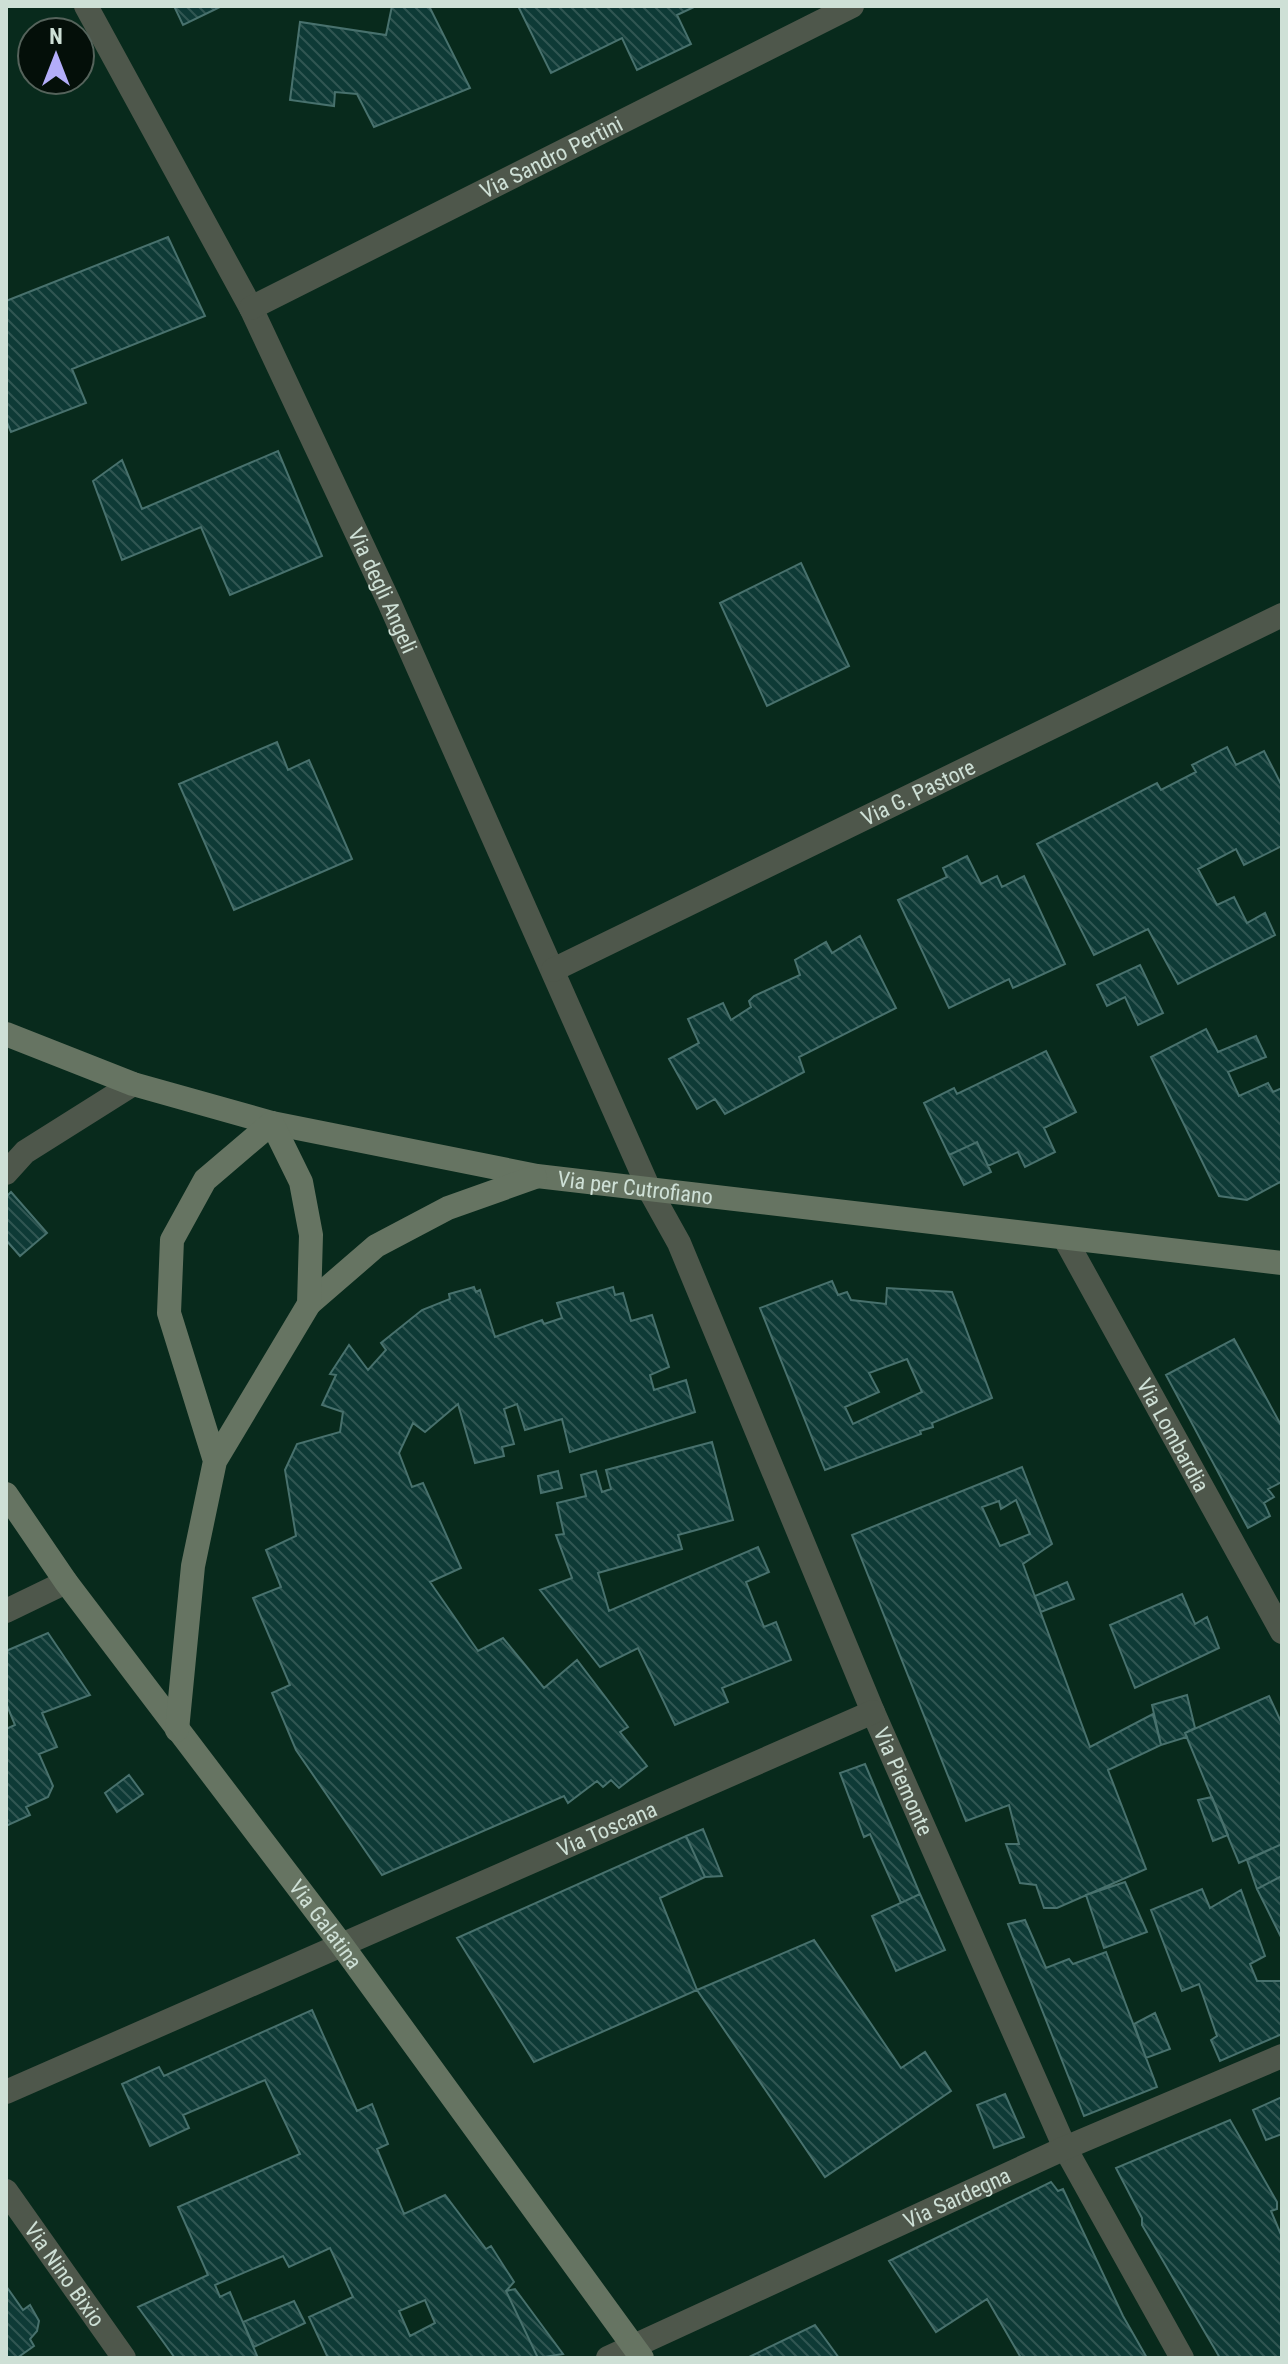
<svg xmlns="http://www.w3.org/2000/svg" width="1288" height="2364" font-family="'Roboto Condensed',sans-serif">
<style>
.building{fill:url(#building-back-hatch);stroke:#48716d;stroke-width:2;fill-rule:evenodd}
.lines{fill:none;stroke-linecap:round;stroke-linejoin:round}
.lane{stroke:#4e574b;stroke-width:24}
.street{stroke:#4e574b;stroke-width:24}
.secondary{stroke:#667462;stroke-width:24}
.labels{text-anchor:middle;stroke-width:6;stroke-linejoin:round;paint-order:stroke}
.street-label{font-size:22px;fill:#cee0d6;stroke:#040f09}
</style>
<defs>
<pattern id="building-back-hatch" width="6" height="6" patternUnits="userSpaceOnUse" patternTransform="scale(2)"><rect width="6" height="6" fill="#0e3a36"/><path d="M-1 5l2 2M0 0l6 6M5-1l2 2" fill="none" stroke="#305652"/></pattern>
</defs>
<rect width="100%" height="100%" fill="#082a1c"/>
<!-- building -->
<path class="building" d="M 174,6 L 222,6 L 183,25 Z
M 392,6 L 429,6 L 470,88 L 374,127 L 357,94 L 335,92 L 334,106 L 290,100 L 300,22 L 386,35 Z
M 518,6 L 696,6 L 677,15 L 691,44 L 637,70 L 622,38 L 551,73 Z
M 168,237 L 205,316 L 72,369 L 86,403 L 11,432 L 6,420 L 6,301 Z
M 278,451 L 322,556 L 230,595 L 201,527 L 122,560 L 93,481 L 122,460 L 142,509 Z
M 801,563 L 849,666 L 767,706 L 720,603 Z
M 277,742 L 288,770 L 309,760 L 352,859 L 234,910 L 179,784 Z
M 1227,747 L 1236,765 L 1264,751 L 1282,786 L 1282,846 L 1244,865 L 1236,849 L 1198,869 L 1217,905 L 1234,897 L 1247,923 L 1265,913 L 1275,935 L 1178,984 L 1148,929 L 1094,955 L 1037,844 L 1157,783 L 1161,790 L 1196,772 L 1192,765 Z
M 967,856 L 981,884 L 997,876 L 1002,887 L 1024,876 L 1065,964 L 1013,988 L 1009,979 L 949,1008 L 898,900 L 947,877 L 943,868 Z
M 860,936 L 896,1008 L 799,1057 L 804,1072 L 725,1114 L 715,1099 L 697,1109 L 669,1059 L 699,1043 L 688,1019 L 723,1003 L 731,1020 L 751,1007 L 749,1001 L 754,996 L 800,975 L 795,960 L 826,942 L 832,953 Z
M 1140,965 L 1163,1013 L 1138,1025 L 1125,997 L 1107,1006 L 1097,985 Z
M 1206,1029 L 1218,1052 L 1256,1036 L 1266,1057 L 1228,1072 L 1239,1096 L 1268,1083 L 1273,1092 L 1282,1088 L 1282,1186 L 1280,1182 L 1247,1200 L 1219,1196 L 1151,1057 Z
M 1046,1051 L 1076,1112 L 1044,1128 L 1055,1152 L 1025,1167 L 1018,1152 L 988,1166 L 977,1142 L 949,1155 L 924,1103 L 954,1088 L 957,1094 Z
M 977,1142 L 991,1172 L 964,1185 L 949,1155 Z
M 11,1192 L 47,1233 L 20,1256 L 6,1240 L 6,1197 Z
M 832,1281 L 838,1295 L 847,1292 L 851,1300 L 886,1304 L 887,1288 L 952,1292 L 992,1398 L 932,1423 L 933,1427 L 920,1431 L 921,1434 L 825,1470 L 760,1308 ZM 907,1359 L 922,1392 L 853,1424 L 845,1407 L 879,1392 L 869,1373 Z
M 474,1287 L 476,1292 L 480,1290 L 495,1337 L 542,1320 L 544,1324 L 562,1318 L 557,1303 L 613,1287 L 615,1295 L 623,1293 L 631,1321 L 652,1315 L 669,1367 L 650,1375 L 654,1390 L 686,1380 L 695,1412 L 570,1452 L 562,1419 L 525,1430 L 517,1404 L 504,1409 L 514,1444 L 502,1447 L 504,1456 L 475,1463 L 458,1404 L 425,1432 L 413,1423 L 399,1453 L 412,1487 L 423,1483 L 461,1568 L 430,1582 L 478,1651 L 503,1638 L 544,1688 L 577,1660 L 628,1727 L 620,1732 L 647,1766 L 619,1788 L 611,1780 L 603,1787 L 597,1781 L 568,1803 L 564,1796 L 382,1875 L 296,1750 L 272,1693 L 290,1685 L 253,1598 L 281,1587 L 266,1550 L 296,1536 L 285,1470 L 297,1444 L 340,1432 L 343,1412 L 322,1405 L 336,1375 L 330,1374 L 349,1345 L 368,1370 L 386,1350 L 381,1343 L 422,1310 L 450,1299 L 449,1294 Z
M 1234,1339 L 1282,1427 L 1282,1482 L 1268,1489 L 1274,1497 L 1264,1503 L 1270,1516 L 1248,1528 L 1166,1375 Z
M 712,1442 L 733,1520 L 678,1535 L 682,1549 L 598,1573 L 609,1611 L 758,1547 L 769,1572 L 746,1582 L 764,1627 L 776,1622 L 791,1660 L 722,1688 L 728,1702 L 675,1725 L 638,1648 L 600,1667 L 540,1590 L 572,1578 L 556,1535 L 564,1534 L 557,1503 L 586,1496 L 581,1475 L 596,1471 L 602,1492 L 611,1489 L 606,1470 Z
M 1022,1467 L 1052,1544 L 1023,1564 L 1090,1747 L 1153,1714 L 1161,1745 L 1108,1770 L 1146,1869 L 1057,1908 L 1044,1908 L 1036,1885 L 1020,1883 L 1006,1844 L 1019,1844 L 1009,1805 L 966,1821 L 852,1535 ZM 1016,1500 L 1030,1534 L 1000,1546 L 982,1507 L 999,1501 L 1001,1509 Z
M 558,1471 L 562,1488 L 541,1493 L 538,1476 Z
M 1067,1582 L 1074,1599 L 1041,1612 L 1035,1596 Z
M 1182,1594 L 1195,1624 L 1207,1617 L 1219,1648 L 1135,1688 L 1110,1625 Z
M 48,1633 L 90,1695 L 42,1713 L 57,1747 L 39,1754 L 53,1786 L 48,1797 L 26,1807 L 30,1815 L 6,1826 L 6,1729 L 15,1725 L 6,1703 L 6,1651 Z
M 1187,1695 L 1195,1728 L 1185,1733 L 1187,1737 L 1161,1745 L 1152,1705 Z
M 1269,1696 L 1282,1724 L 1282,1844 L 1239,1863 L 1185,1733 Z
M 865,1764 L 920,1894 L 901,1903 L 870,1834 L 864,1837 L 840,1773 Z
M 129,1775 L 143,1794 L 117,1812 L 105,1793 Z
M 1212,1797 L 1228,1835 L 1213,1841 L 1198,1800 Z
M 703,1829 L 722,1876 L 705,1877 L 686,1836 Z
M 686,1836 L 705,1877 L 660,1898 L 697,1990 L 534,2062 L 457,1938 Z
M 1282,1844 L 1282,1876 L 1257,1889 L 1247,1860 Z
M 1282,1876 L 1282,1939 L 1257,1889 Z
M 1125,1882 L 1147,1932 L 1104,1948 L 1086,1895 Z
M 1202,1889 L 1210,1908 L 1241,1890 L 1265,1956 L 1250,1964 L 1257,1981 L 1282,1981 L 1282,2034 L 1220,2061 L 1211,2040 L 1217,2036 L 1199,1984 L 1182,1991 L 1151,1910 Z
M 920,1894 L 945,1950 L 896,1971 L 872,1916 Z
M 1025,1920 L 1046,1968 L 1069,1959 L 1073,1964 L 1106,1952 L 1157,2087 L 1084,2116 L 1008,1924 Z
M 814,1940 L 901,2068 L 925,2052 L 951,2091 L 825,2177 L 697,1990 Z
M 312,2010 L 357,2111 L 372,2104 L 388,2144 L 377,2149 L 404,2214 L 445,2195 L 486,2249 L 491,2246 L 514,2282 L 506,2291 L 538,2358 L 328,2358 L 309,2317 L 353,2297 L 330,2248 L 289,2267 L 283,2256 L 215,2285 L 220,2297 L 230,2292 L 258,2358 L 175,2358 L 138,2307 L 208,2275 L 178,2207 L 300,2154 L 265,2080 L 183,2115 L 189,2128 L 150,2146 L 122,2084 L 159,2067 L 164,2076 ZM 425,2300 L 435,2323 L 410,2336 L 399,2311 Z
M 1155,2013 L 1170,2049 L 1146,2058 L 1134,2024 Z
M 1005,2094 L 1024,2137 L 994,2148 L 977,2105 Z
M 1282,2097 L 1282,2134 L 1266,2140 L 1253,2110 Z
M 1230,2120 L 1277,2202 L 1277,2209 L 1271,2211 L 1282,2237 L 1282,2358 L 1220,2358 L 1142,2225 L 1142,2218 L 1116,2168 Z
M 1051,2182 L 1058,2191 L 1063,2189 L 1123,2316 L 1147,2358 L 1021,2358 L 987,2299 L 936,2332 L 889,2261 Z
M 6,2286 L 23,2310 L 30,2305 L 39,2321 L 37,2331 L 30,2339 L 34,2346 L 17,2358 L 6,2358 Z
M 515,2289 L 563,2354 L 538,2358 L 506,2291 Z
M 294,2301 L 305,2323 L 254,2347 L 243,2322 Z
M 815,2325 L 839,2358 L 747,2358 Z"/>
<g class="lines">
<!-- lane -->
<path class="lane" d="M 6,1173 L 25,1152 L 133,1084"/>
<!-- street -->
<g class="street">
<path id="s1" d="M 86,6 L 251,308 L 389,602 L 650,1191 L 679,1243 L 873,1712 L 1065,2148 L 1182,2358"/>
<path id="s2" d="M 251,308 L 852,6"/>
<path id="s3" d="M 553,970 L 1282,615"/>
<path id="s4" d="M 1065,1239 L 1282,1632"/>
<path d="M 6,1611 L 66,1582"/>
<path id="s5" d="M 6,2092 L 873,1712"/>
<path id="s6" d="M 6,2191 L 124,2358"/>
<path id="s7" d="M 608,2358 L 1065,2148 L 1282,2056"/>
</g>
<!-- secondary -->
<g class="secondary">
<path id="s8" d="M 6,1034 L 133,1084 L 272,1123 L 537,1176 L 1282,1263"/>
<path d="M 309,1304 L 376,1246 L 448,1208 L 535,1177"/>
<path id="s9" d="M 6,1494 L 66,1582 L 341,1944 L 642,2358"/>
<path d="M 177,1730 L 193,1566 L 215,1461 L 309,1304 L 311,1235 L 301,1182 L 272,1123 L 205,1180 L 172,1240 L 169,1313 L 215,1461"/>
</g>
</g>
<g class="labels">
<!-- street labels -->
<g class="street-label">
<text dy="8" stroke="none"><textPath href="#s2" startOffset="336">Via Sandro Pertini</textPath></text>
<text dy="8" stroke="none"><textPath href="#s1" startOffset="656">Via degli Angeli</textPath></text>
<text dy="8" stroke="none"><textPath href="#s3" startOffset="406">Via G. Pastore</textPath></text>
<text dy="8" stroke="none"><textPath href="#s8" startOffset="650">Via per Cutrofiano</textPath></text>
<text dy="8" stroke="none"><textPath href="#s4" startOffset="224">Via Lombardia</textPath></text>
<text dy="8" stroke="none"><textPath href="#s1" startOffset="1956">Via Piemonte</textPath></text>
<text dy="8" stroke="none"><textPath href="#s5" startOffset="656">Via Toscana</textPath></text>
<text dy="8" stroke="none"><textPath href="#s9" startOffset="536">Via Galatina</textPath></text>
<text dy="8" stroke="none"><textPath href="#s7" startOffset="384">Via Sardegna</textPath></text>
<text dy="8" stroke="none"><textPath href="#s6" startOffset="102">Via Nino Bixio</textPath></text>
</g>
</g>
<!-- border -->
<rect width="1288" height="2364" fill="none" stroke="#cee0d6" stroke-width="16"/>
<!-- north arrow -->
<g transform="translate(56 56)"><circle r="38" fill="#040f09" stroke="#55635b" stroke-width="2"/>
<path d="M0-6L14 30L0 20L-14 30Z" fill="#b3adf9"/>
<text y="-12" font-size="22" font-weight="bold" text-anchor="middle" fill="#cee0d6">N</text>
</g>
</svg>
